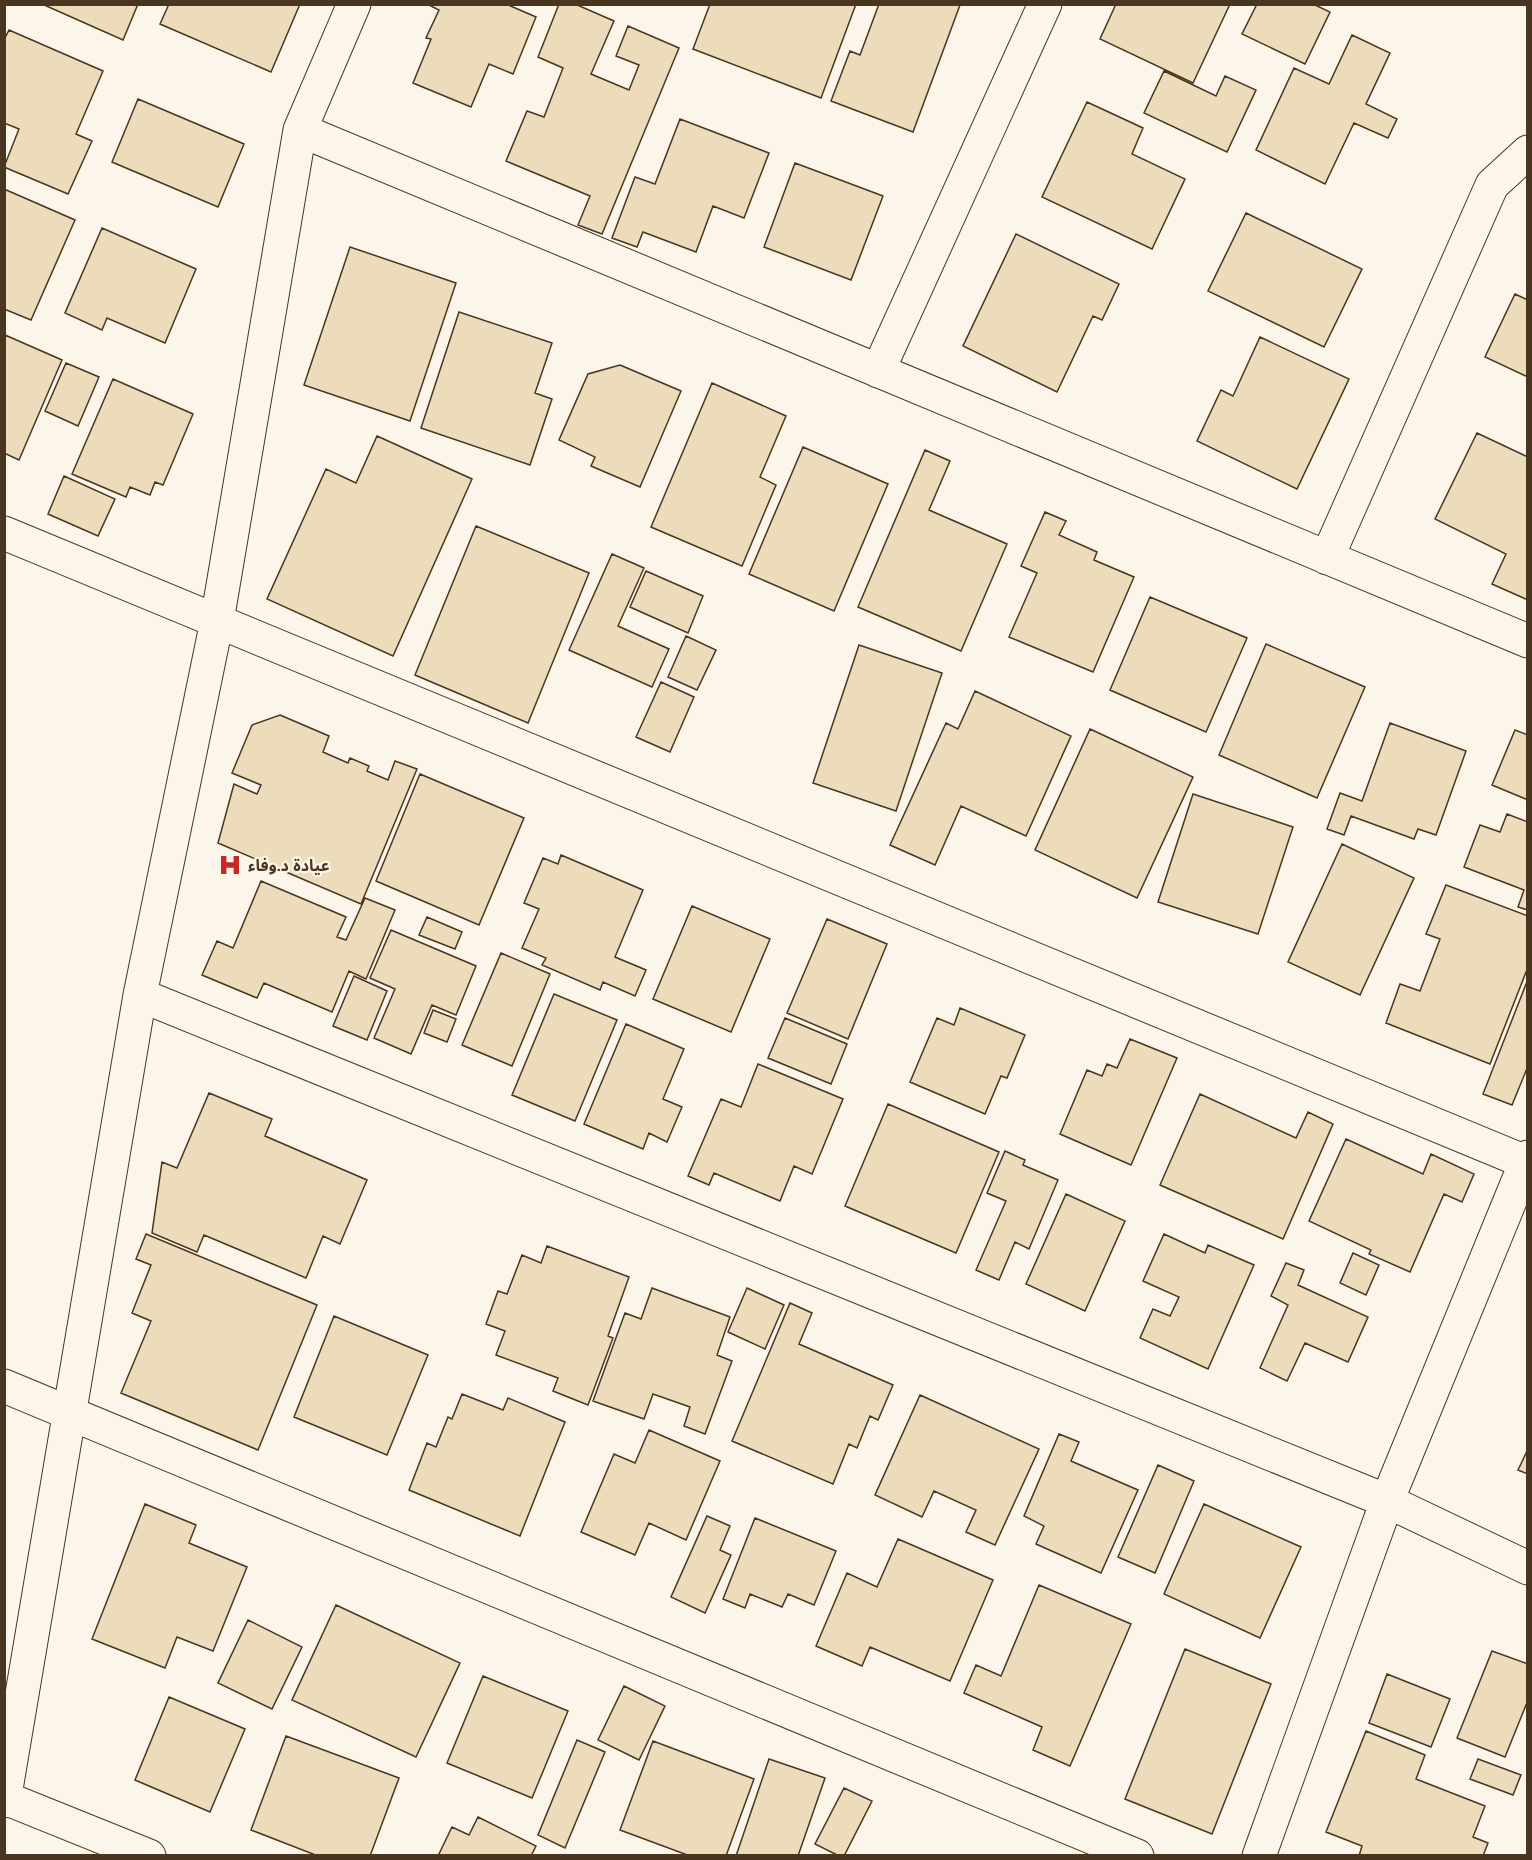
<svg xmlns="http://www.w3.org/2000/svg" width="1532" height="1860" font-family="Mulish,'Noto Sans Arabic',sans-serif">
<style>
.building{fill:#ecdcbc;stroke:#4a3520;stroke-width:1.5}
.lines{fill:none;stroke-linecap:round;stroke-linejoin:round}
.minor-casing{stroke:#4a3520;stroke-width:35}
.minor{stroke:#fbf6e9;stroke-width:33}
.labels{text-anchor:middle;stroke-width:4.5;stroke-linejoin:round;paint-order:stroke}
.poi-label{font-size:16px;font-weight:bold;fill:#4a3520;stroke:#fbf6e9;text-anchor:start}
</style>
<rect width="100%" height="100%" fill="#fbf6e9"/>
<!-- building -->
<path class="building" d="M 42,4 L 138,4 L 123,40 Z
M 169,4 L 300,4 L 271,72 L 160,24 Z
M 427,4 L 506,4 L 536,17 L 513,74 L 489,64 L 471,107 L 413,83 L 431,39 L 426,38 L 439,10 Z
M 559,4 L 575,4 L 614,21 L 591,74 L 629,90 L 639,65 L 616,56 L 628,26 L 679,48 L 602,234 L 578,225 L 590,196 L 506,161 L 527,111 L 544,117 L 563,68 L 538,57 Z
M 710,4 L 792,5 L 856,4 L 821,98 L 693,49 Z
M 879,4 L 960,5 L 913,132 L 831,101 L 850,51 L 860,55 Z
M 1116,4 L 1230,4 L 1193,83 L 1100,39 Z
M 1257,4 L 1313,4 L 1330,12 L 1305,64 L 1242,34 Z
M 9,30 L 103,71 L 76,134 L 92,141 L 68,194 L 4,167 L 19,129 L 4,123 L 4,40 Z
M 1352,35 L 1390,53 L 1366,104 L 1397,119 L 1388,138 L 1354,123 L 1325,184 L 1256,150 L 1294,68 L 1329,84 Z
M 1164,71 L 1216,96 L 1225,76 L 1256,90 L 1227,152 L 1144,113 Z
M 138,99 L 244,144 L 218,207 L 112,162 Z
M 1087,102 L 1143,128 L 1132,154 L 1185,179 L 1152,249 L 1042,197 Z
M 680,119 L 769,153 L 744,218 L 713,206 L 696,252 L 643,232 L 637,247 L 612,238 L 635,177 L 655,184 Z
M 795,163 L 883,196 L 851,280 L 764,247 Z
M 4,189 L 75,220 L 31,320 L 4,309 Z
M 1246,213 L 1362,269 L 1324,347 L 1208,291 Z
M 102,228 L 196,269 L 165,343 L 107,318 L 102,330 L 65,313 Z
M 1016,234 L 1119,284 L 1102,320 L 1093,316 L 1057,392 L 963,346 Z
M 350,247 L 456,283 L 410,421 L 304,385 Z
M 1515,294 L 1528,300 L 1528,377 L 1485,357 Z
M 459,312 L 552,343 L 535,393 L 552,399 L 530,465 L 421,428 Z
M 5,335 L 62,360 L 19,460 L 4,453 Z
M 1260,337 L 1349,379 L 1297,489 L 1197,441 L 1221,390 L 1233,396 Z
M 66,363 L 99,377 L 78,426 L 45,411 Z
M 620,365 L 681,391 L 640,487 L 591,466 L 595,457 L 559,440 L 588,374 Z
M 113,379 L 193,414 L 163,485 L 155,482 L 150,495 L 130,487 L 126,497 L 72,474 Z
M 712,383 L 786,416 L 760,477 L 776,485 L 742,566 L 651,527 Z
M 1477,433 L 1528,457 L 1528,600 L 1492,584 L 1506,554 L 1435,519 Z
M 377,436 L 472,479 L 393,656 L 267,599 L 326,469 L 356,483 Z
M 803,447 L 888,484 L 834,611 L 749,574 Z
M 925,450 L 950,461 L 929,510 L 1007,544 L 961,651 L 858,607 Z
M 64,476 L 115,499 L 98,536 L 48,514 Z
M 1045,512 L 1066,521 L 1059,535 L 1097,552 L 1094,560 L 1134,577 L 1093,672 L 1009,637 L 1037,573 L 1021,566 Z
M 476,526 L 589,573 L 528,723 L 415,675 Z
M 612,554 L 644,568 L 618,626 L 669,649 L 652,687 L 569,650 Z
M 646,571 L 703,596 L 688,633 L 630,607 Z
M 1150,597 L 1247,638 L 1206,732 L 1110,690 Z
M 686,636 L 716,650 L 697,690 L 668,677 Z
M 1266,644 L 1365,687 L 1317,798 L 1219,755 Z
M 859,645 L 942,673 L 896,811 L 813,783 Z
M 661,682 L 694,697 L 670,752 L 636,737 Z
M 975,691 L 1071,736 L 1026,836 L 961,806 L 935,865 L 890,845 L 946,723 L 958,729 Z
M 280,715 L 329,736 L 323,752 L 348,763 L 350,758 L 369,766 L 367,771 L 388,780 L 395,761 L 417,769 L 361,904 L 218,843 L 234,784 L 257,794 L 261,785 L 232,773 L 252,725 Z
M 1390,723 L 1466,751 L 1436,835 L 1418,829 L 1414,839 L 1351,816 L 1344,835 L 1327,829 L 1340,793 L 1362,801 Z
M 1090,729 L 1193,777 L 1137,898 L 1035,850 Z
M 1515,730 L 1528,735 L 1528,800 L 1492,785 Z
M 420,774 L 524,818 L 479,925 L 376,881 Z
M 1193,794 L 1293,827 L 1258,934 L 1158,902 Z
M 1507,814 L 1528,822 L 1528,910 L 1518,907 L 1524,890 L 1464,867 L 1480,825 L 1500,832 Z
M 1342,844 L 1414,878 L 1360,995 L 1288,962 Z
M 561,855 L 643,890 L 615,957 L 646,970 L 635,996 L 603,982 L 600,990 L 542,965 L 546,958 L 522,948 L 539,909 L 524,903 L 543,858 L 558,864 Z
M 261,881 L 346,917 L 337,937 L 346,940 L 365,898 L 395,910 L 366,979 L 349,971 L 332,1012 L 264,983 L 257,998 L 202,975 L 217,941 L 233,948 Z
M 1446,885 L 1528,916 L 1528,967 L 1490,1064 L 1386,1023 L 1400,984 L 1420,991 L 1440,939 L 1426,934 Z
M 692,906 L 770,939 L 731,1032 L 653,999 Z
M 427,917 L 462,932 L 455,949 L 419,935 Z
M 827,919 L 887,944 L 848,1039 L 787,1013 Z
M 391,930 L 476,966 L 456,1015 L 432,1005 L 411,1054 L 374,1038 L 395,989 L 370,978 Z
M 501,953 L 550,974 L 512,1066 L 462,1045 Z
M 354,976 L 387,991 L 367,1040 L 333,1026 Z
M 1528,979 L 1528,1066 L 1512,1105 L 1483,1094 Z
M 554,994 L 617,1020 L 575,1121 L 512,1095 Z
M 960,1008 L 1025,1035 L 1007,1078 L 1001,1076 L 985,1114 L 910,1082 L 937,1018 L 954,1025 Z
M 433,1010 L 456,1019 L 447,1042 L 424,1033 Z
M 785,1018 L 847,1044 L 831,1084 L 768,1058 Z
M 626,1024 L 684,1049 L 663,1099 L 682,1107 L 667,1142 L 649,1133 L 643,1149 L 584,1124 Z
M 1130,1039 L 1177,1058 L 1131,1165 L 1060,1134 L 1087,1070 L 1102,1076 L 1107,1064 L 1117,1068 Z
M 758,1064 L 843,1099 L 812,1174 L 794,1166 L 780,1201 L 714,1173 L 709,1185 L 688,1176 L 721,1099 L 741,1107 Z
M 209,1093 L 272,1119 L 265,1136 L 367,1180 L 340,1244 L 323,1236 L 306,1278 L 204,1235 L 197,1252 L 152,1233 L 162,1162 L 177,1168 Z
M 1200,1094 L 1296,1138 L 1308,1112 L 1333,1124 L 1283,1239 L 1160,1185 Z
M 888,1104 L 999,1152 L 956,1253 L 845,1206 Z
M 1346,1139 L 1423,1174 L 1431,1154 L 1474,1174 L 1462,1202 L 1444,1194 L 1410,1272 L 1369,1254 L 1371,1250 L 1309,1221 Z
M 1005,1151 L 1025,1160 L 1023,1165 L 1058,1180 L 1029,1249 L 1015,1242 L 999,1280 L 976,1270 L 1006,1201 L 987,1193 Z
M 1066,1194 L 1125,1221 L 1085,1311 L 1026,1284 Z
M 146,1234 L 317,1305 L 258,1450 L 121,1393 L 151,1321 L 132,1313 L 151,1265 L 136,1259 Z
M 1164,1234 L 1205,1253 L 1208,1245 L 1254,1265 L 1208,1369 L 1140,1338 L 1153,1309 L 1170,1316 L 1179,1297 L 1143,1281 Z
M 547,1246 L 629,1277 L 608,1336 L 613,1338 L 588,1405 L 553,1391 L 558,1378 L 496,1355 L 505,1331 L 486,1324 L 498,1291 L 507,1294 L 522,1255 L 541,1263 Z
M 1353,1253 L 1379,1265 L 1366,1295 L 1340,1283 Z
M 1286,1263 L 1304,1270 L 1298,1285 L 1368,1317 L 1348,1362 L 1305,1343 L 1287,1381 L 1260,1368 L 1288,1305 L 1271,1296 Z
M 652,1288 L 730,1317 L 717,1355 L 732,1361 L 705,1434 L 684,1426 L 690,1407 L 653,1394 L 644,1419 L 593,1401 L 625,1313 L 641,1319 Z
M 747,1288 L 784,1305 L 765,1349 L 728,1332 Z
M 790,1303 L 812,1313 L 799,1344 L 893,1385 L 878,1420 L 870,1416 L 857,1448 L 849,1444 L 833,1484 L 732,1441 Z
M 334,1316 L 428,1355 L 387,1455 L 294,1417 Z
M 462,1394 L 503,1410 L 508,1398 L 565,1422 L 520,1536 L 409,1490 L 427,1443 L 436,1447 L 448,1417 L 452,1419 Z
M 920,1395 L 1039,1449 L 995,1545 L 966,1532 L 976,1510 L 934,1491 L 922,1517 L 875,1495 Z
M 649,1430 L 720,1461 L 686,1540 L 649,1523 L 635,1555 L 581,1532 L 614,1454 L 635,1463 Z
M 1059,1434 L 1079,1442 L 1071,1461 L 1138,1490 L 1101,1573 L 1036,1544 L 1044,1526 L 1024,1516 Z
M 1528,1449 L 1528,1474 L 1518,1470 Z
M 1158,1465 L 1194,1481 L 1155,1573 L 1118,1557 Z
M 145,1504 L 196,1525 L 189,1543 L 247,1567 L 213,1651 L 177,1637 L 165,1668 L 92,1639 Z
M 1204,1504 L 1301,1547 L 1260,1638 L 1164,1594 Z
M 707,1516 L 730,1526 L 720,1550 L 731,1555 L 705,1613 L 671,1597 Z
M 755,1518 L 836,1551 L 814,1605 L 788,1594 L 782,1607 L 750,1594 L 745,1608 L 723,1599 Z
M 898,1539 L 993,1580 L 950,1681 L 870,1647 L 862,1666 L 816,1646 L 847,1573 L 877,1587 Z
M 1039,1585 L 1131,1624 L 1070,1766 L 1033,1750 L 1042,1727 L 964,1693 L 976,1665 L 1001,1676 Z
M 336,1605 L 460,1663 L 416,1757 L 292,1700 Z
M 248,1620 L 302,1647 L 272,1709 L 218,1683 Z
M 1185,1649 L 1271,1684 L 1212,1834 L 1125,1799 Z
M 1492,1651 L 1528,1664 L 1528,1700 L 1505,1757 L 1457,1738 Z
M 1387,1674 L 1450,1699 L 1431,1747 L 1369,1723 Z
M 483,1676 L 568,1711 L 532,1798 L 447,1763 Z
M 624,1686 L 665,1706 L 639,1760 L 598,1740 Z
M 169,1697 L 245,1729 L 210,1812 L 135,1780 Z
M 1366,1731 L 1425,1755 L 1416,1779 L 1485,1806 L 1473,1837 L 1488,1843 L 1483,1856 L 1359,1856 L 1362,1846 L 1326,1832 Z
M 286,1736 L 399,1778 L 370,1856 L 318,1856 L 251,1830 Z
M 577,1740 L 605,1752 L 565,1848 L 538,1835 Z
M 653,1741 L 754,1779 L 726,1856 L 690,1856 L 620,1830 Z
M 769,1759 L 825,1778 L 798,1856 L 736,1856 Z
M 1478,1759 L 1521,1775 L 1513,1795 L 1470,1779 Z
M 844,1788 L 872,1801 L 844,1856 L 839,1856 L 815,1844 Z
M 478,1817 L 536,1846 L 531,1856 L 438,1856 L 452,1827 L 469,1835 Z"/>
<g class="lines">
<!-- minor casing -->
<g class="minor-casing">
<path id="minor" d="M 300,130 L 1528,641
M 878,371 L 1045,4
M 4,533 L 1528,1163
M 1327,558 L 1492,185 L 1528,152
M 140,995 L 1387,1501 L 1528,1568
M 4,1386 L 1137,1856
M 5,1798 L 149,1856
M 4,1801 L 140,995 L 217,621 L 300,130 L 354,4
M 1259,1856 L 1387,1501 L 1528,1157"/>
</g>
<!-- minor -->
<use href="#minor" class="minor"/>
</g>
<!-- icons -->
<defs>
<g id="hospital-bare" transform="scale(1.8)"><path d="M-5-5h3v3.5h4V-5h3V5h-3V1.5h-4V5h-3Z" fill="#c62828" stroke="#fbf6e9" stroke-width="2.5" paint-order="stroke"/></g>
</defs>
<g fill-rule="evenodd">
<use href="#hospital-bare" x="230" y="865"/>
</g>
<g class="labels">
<!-- poi labels -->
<g class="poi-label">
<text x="248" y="871">عيادة د.وفاء</text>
</g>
</g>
<!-- border -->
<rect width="1532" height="1860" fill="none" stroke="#4a3520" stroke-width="12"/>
</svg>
